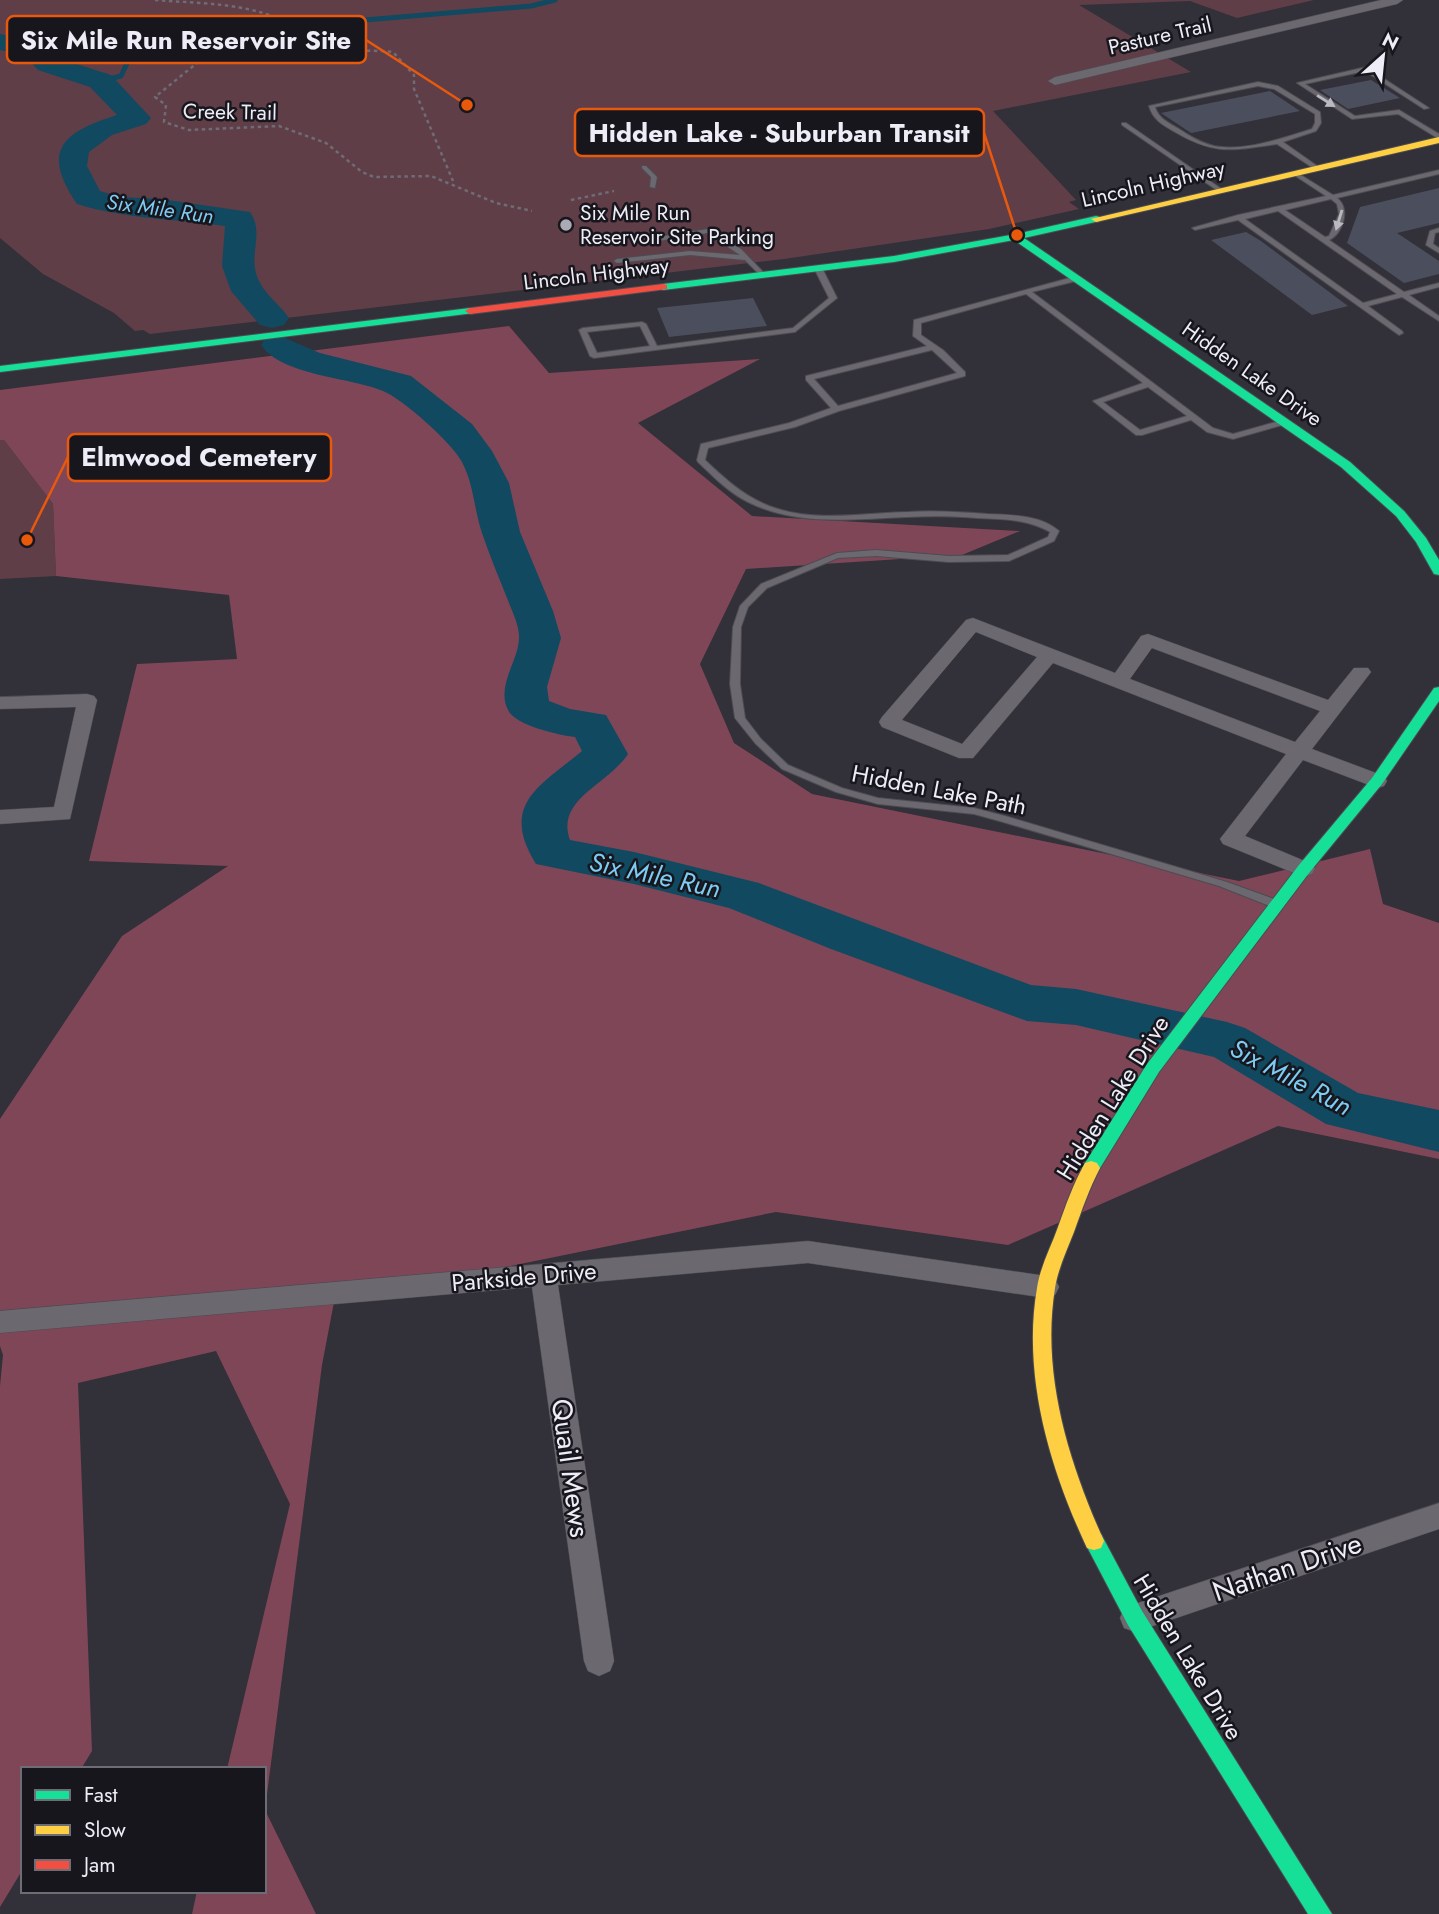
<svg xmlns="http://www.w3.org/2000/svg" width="1439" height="1914" font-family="Jost,sans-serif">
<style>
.green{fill:#603e48}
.forest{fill:#7f4657}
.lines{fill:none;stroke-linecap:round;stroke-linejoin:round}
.stream{stroke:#104960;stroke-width:5}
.river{fill:#104960;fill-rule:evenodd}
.building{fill:#4b4f5d}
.lane-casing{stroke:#4d4c53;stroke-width:2}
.street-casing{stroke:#4d4c53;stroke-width:1}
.fast-casing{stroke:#4d4c53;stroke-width:2}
.slow-casing{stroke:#4d4c53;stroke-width:2}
.jam-casing{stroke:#4d4c53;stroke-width:2}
.path{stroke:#6e6c74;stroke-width:2.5;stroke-dasharray:3.5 3.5;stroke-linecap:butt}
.lane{fill:#6b696f;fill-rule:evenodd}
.street{fill:#6b696f;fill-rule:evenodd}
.fast{fill:#16e098;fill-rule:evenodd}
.slow{fill:#ffcf43;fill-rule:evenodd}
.jam{fill:#f24e42;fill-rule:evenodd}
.oneway{fill:#bab8c0}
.poi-dot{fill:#acaab4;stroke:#18161d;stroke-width:2.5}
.labels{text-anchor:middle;stroke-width:5;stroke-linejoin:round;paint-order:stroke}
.far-street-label{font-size:21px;fill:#eeecf6;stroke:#18161d}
.far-water-label{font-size:21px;font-style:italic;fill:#7cccf4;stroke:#18161d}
.far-poi-label{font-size:21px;fill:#eeecf6;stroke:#18161d;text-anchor:start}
.street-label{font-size:24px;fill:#eeecf6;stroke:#18161d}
.water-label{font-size:26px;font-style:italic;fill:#7cccf4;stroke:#18161d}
.near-street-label{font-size:28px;fill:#eeecf6;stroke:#18161d}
.leader{fill:none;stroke:#e8590c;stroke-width:2.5}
.callout-dot{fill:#e8590c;stroke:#18161d;stroke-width:2.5}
.callout{fill:#18161d;stroke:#e8590c;stroke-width:2.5}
.callout-label{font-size:26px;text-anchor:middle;font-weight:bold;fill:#eeecf6}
</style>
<rect width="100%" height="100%" fill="#323038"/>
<!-- green -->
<path class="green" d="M 0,0 L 1314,0 L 1237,18 L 1190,1 L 1079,5 L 1191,72 L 993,111 L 1076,200 L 1069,202 L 1079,209 L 989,229 L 784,259 L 150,334 L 143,330 L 135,331 L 114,313 L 43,274 L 0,238 Z
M 0,440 L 4,440 L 53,504 L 56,576 L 0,579 Z"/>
<!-- forest -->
<path class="forest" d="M 509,326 L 549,373 L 760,359 L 638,423 L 752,516 L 1020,531 L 962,555 L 746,569 L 700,664 L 734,743 L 812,794 L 1239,881 L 1370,849 L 1383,904 L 1439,923 L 1439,1159 L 1278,1126 L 1008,1245 L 776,1212 L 334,1302 L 322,1365 L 265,1810 L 316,1914 L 192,1914 L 197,1891 L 264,1891 L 264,1769 L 227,1769 L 290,1504 L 216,1351 L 78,1383 L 92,1751 L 81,1769 L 23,1769 L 23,1869 L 0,1907 L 0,1386 L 3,1355 L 0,1346 L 0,1119 L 122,936 L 228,866 L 89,861 L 137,664 L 237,659 L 229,595 L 56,576 L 53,504 L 4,440 L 0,440 L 0,390 Z"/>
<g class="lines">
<!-- stream -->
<path class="stream" d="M 101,81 L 121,76 L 128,61 L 258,29 L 531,6 L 555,0"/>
<!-- river -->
<path class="river" d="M 0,34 L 43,43 L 58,58 L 111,75 L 151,118 L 146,124 L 112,135 L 89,152 L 87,166 L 100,191 L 120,197 L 161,199 L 250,212 C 264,232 250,252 256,273 C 261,292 278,302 289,318 L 284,325 L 272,328 L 260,325 L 231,291 L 222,266 L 225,226 C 175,219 125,219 77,204 C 40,150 63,132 117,115 L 90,87 L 38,70 L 24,55 L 0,50 Z
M 278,335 L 320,353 L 411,376 L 472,424 L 492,451 L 509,483 L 520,532 L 553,611 L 561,638 L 547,687 L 549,701 L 570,709 L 606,715 L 628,754 C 608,785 555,799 570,840 L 634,852 L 759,883 L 1031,985 L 1076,989 L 1227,1022 L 1245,1028 L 1358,1093 L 1439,1110 L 1439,1152 L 1326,1124 L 1214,1057 L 1076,1025 L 1027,1021 L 831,949 L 729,908 L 634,884 L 536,864 C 499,804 540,786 582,751 L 575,737 C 559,735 516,726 508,710 C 496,686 518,662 519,639 C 520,628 513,613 509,603 C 500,580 490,557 482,533 C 474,509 474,485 462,462 C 452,443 403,399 383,391 C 350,377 282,376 261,345 L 266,338 Z"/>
</g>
<!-- building -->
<path class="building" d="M 1371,80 L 1400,98 L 1348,109 L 1320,90 Z
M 1270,91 L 1300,111 L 1191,133 L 1161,113 Z
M 1439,188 L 1439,223 L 1397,233 L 1439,261 L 1439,274 L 1404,283 L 1347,243 L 1360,207 Z
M 1246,232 L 1261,241 L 1348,306 L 1312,315 L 1211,240 Z
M 753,298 L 767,326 L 669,337 L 657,308 Z"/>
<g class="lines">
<!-- lane casing -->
<g class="lane-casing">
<path id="lane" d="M 1366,67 L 1429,108 L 1424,109 L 1365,71 L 1305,84 L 1355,116 L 1399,110 L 1439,134 L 1439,139 L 1398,114 L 1352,119 L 1297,83 Z
M 1258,82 L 1278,86 L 1320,112 L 1321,123 L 1316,131 L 1283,142 L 1320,168 L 1320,170 L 1316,170 L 1277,144 C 1234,150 1215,156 1175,132 C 1163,125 1153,120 1149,106 ZM 1258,86 L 1274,89 L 1315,114 L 1315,123 L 1312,129 C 1283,138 1244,152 1214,146 C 1201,143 1190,136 1179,129 C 1169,123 1159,119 1155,107 Z
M 1122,123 L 1126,123 L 1223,190 L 1218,191 L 1122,125 Z
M 642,166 L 646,166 L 657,177 L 655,188 L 650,187 L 651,177 L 642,168 Z
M 1439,170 L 1439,174 L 1337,198 C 1351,208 1343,234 1329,240 L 1404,292 L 1439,283 L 1439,287 L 1409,295 L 1439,316 L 1439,321 L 1402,297 L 1368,306 L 1402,331 L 1403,333 L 1399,335 L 1238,220 L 1195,230 L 1192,228 L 1238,215 L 1326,196 L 1294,175 L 1293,174 L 1296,172 L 1333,195 ZM 1331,199 L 1337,204 L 1339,214 L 1329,236 L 1325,237 L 1285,210 ZM 1278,211 L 1397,294 L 1363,303 L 1245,219 Z
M 1439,228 L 1439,232 L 1435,233 L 1433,244 L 1439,248 L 1439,253 L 1426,245 L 1430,231 Z
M 708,229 L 741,249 L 764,273 L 764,275 L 760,275 L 745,260 L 690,255 L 617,263 L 614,261 L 617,259 L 690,251 L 740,255 L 707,233 L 658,241 L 655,239 L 658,237 Z
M 818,266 L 822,268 L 837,298 L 795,332 L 594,358 L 590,356 L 579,330 L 583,328 L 642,322 L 646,324 L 657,346 L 793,328 L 829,298 L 814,268 ZM 640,326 L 650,346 L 597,353 L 587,332 Z
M 1077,276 L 1081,278 L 1080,280 L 1032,292 L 1213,428 L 1233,434 L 1283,420 L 1286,420 L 1286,424 L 1233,439 L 1207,432 L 1191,420 L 1142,435 L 1136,435 L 1093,401 L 1143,383 L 1026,294 L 921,323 L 921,335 L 943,350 L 965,372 L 965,376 L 839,411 L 795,427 L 708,448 L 705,460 C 726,480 747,499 775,508 C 816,522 865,513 908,512 C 934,510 961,512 988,514 C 1012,515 1040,515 1059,531 L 1054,541 L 1009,561 L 949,562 L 876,556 L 838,558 L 767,588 L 748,607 L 741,627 L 740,684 L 745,718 L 761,739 L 788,765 L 842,788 L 878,798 L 974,808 L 1005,816 L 1227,882 L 1280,901 L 1281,904 L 1280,907 L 1272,907 L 1219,886 L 1003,822 L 974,814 L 878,804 L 836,792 L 782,769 L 755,743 L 735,718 L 730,684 L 733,627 L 740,606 L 761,584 L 837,553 L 876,550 L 949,556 L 1008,555 L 1048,537 L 1050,532 C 1028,519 1002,519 977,518 C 954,516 930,516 907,517 C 854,519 798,527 748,502 C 729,493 714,477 698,462 L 697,460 L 701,444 L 789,423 L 831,408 L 806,380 L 806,376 L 927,346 L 913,336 L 914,320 ZM 932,350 L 957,373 L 838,406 L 814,379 ZM 1148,387 L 1187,416 L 1140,430 L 1103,402 Z"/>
</g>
<!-- street casing -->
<g class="street-casing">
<path id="street" d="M 1381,0 L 1403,0 L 1397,4 L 1055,85 L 1048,81 L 1055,77 Z
M 973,618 L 1115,673 L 1141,636 L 1148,634 L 1328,700 L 1354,668 L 1368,668 L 1371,672 L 1368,676 L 1312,749 L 1384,776 L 1387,781 L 1384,786 L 1377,788 L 1303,760 L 1245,836 L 1312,864 L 1315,869 L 1312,874 L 1304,877 L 1223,844 L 1220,839 L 1286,754 L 1053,663 L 973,758 L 959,758 L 882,727 L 879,722 L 882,717 L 966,620 ZM 976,632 L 1037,657 L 962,744 L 902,720 ZM 1152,648 L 1320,711 L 1295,742 L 1130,679 Z
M 87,694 L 94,696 L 97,700 L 70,819 L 0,824 L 0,810 L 54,807 L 76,707 L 0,709 L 0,697 Z
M 808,1241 L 1046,1276 L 1055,1279 L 1059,1287 L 1055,1295 L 1046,1298 L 808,1263 L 558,1285 L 614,1661 L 610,1671 L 599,1676 L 588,1671 L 584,1661 L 532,1287 L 0,1333 L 0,1311 Z
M 1439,1503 L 1439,1529 L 1135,1632 L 1124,1628 L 1120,1618 L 1124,1608 L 1135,1604 Z"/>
</g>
<!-- fast casing -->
<g class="fast-casing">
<path id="fast" d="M 1096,216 L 1100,217 L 1100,221 L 1024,238 L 1350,462 L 1404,511 L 1426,538 L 1439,560 L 1439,575 L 1434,574 L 1416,542 L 1396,516 L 1341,467 L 1014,240 L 894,262 L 663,290 L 658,287 L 663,284 L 894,256 L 1016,234 Z
M 470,308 L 474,309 L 474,313 L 0,372 L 0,366 Z
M 1439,687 L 1439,701 L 1382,784 L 1309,873 L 1159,1072 L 1097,1173 L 1091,1175 L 1085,1173 L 1082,1168 L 1085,1163 L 1147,1064 L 1299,865 L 1372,778 L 1434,688 Z
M 1094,1532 L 1101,1534 L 1142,1611 L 1332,1914 L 1308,1914 L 1128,1625 L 1084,1541 L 1087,1534 Z"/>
</g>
<!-- slow casing -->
<g class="slow-casing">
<path id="slow" d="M 1439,137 L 1439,143 L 1096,222 L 1091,219 Z
M 1091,1161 L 1097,1163 L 1100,1168 C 1089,1189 1082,1210 1074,1232 C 1067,1250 1058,1269 1055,1288 C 1041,1375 1069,1463 1104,1541 L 1101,1548 L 1094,1550 L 1087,1548 C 1050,1469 1022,1376 1037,1288 C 1040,1267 1051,1247 1058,1227 C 1066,1205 1073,1184 1085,1163 Z"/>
</g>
<!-- jam casing -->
<g class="jam-casing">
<path id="jam" d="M 663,284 L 667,285 L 667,289 L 470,314 L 465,311 L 470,308 Z"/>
</g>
<!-- path -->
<path class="path" d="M 155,0 C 203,4 255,2 297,28 L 268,46 L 254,51 L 202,59 L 155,97 L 166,105 L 164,122 L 189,130 L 279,126 L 326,143 L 362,172 L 374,177 L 431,176 L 496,203 L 532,211
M 255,51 C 300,59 347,47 393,52 L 414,75 L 414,89 L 453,181
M 571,200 L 614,191"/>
<!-- lane -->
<use href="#lane" class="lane"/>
<!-- street -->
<use href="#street" class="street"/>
<!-- fast -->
<use href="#fast" class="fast"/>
<!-- slow -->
<use href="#slow" class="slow"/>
<!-- jam -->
<use href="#jam" class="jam"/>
</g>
<!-- one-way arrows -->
<defs><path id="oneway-solid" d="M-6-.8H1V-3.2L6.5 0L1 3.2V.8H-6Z" transform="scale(1.75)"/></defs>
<g class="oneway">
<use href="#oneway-solid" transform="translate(1326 101) rotate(32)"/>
<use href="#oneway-solid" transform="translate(1339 220) rotate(107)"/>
</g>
<!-- markers -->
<circle class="poi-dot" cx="566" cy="225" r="7"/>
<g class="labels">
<!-- far-street labels -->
<g class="far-street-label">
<text transform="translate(1160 36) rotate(-13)" y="7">Pasture Trail</text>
<text transform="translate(230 112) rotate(1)" y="7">Creek Trail</text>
<text transform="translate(1153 184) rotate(-13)" y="7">Lincoln Highway</text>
<text transform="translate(596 274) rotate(-7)" y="7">Lincoln Highway</text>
<text transform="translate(1252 374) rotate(35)" y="7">Hidden Lake Drive</text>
</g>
<!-- far-water labels -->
<g class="far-water-label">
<text transform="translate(160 209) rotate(8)" y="7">Six Mile Run</text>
</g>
<!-- far-poi labels -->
<g class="far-poi-label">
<text x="580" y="220">Six Mile Run<tspan x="580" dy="24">Reservoir Site Parking</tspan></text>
</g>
<!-- street labels -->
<g class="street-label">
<text transform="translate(939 790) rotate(11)" y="8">Hidden Lake Path</text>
<text transform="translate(1113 1098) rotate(-58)" y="8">Hidden Lake Drive</text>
<text transform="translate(524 1277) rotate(-5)" y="8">Parkside Drive</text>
<text transform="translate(1188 1657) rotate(59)" y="8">Hidden Lake Drive</text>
</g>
<!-- water labels -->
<g class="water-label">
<text transform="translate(655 875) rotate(12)" y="9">Six Mile Run</text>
<text transform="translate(1291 1077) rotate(28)" y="9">Six Mile Run</text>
</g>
<!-- near-street labels -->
<g class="near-street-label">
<text transform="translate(571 1468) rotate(82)" y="10">Quail Mews</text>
<text transform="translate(1287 1567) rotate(-19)" y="10">Nathan Drive</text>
</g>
</g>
<!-- callouts -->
<path class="leader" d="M467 105L366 40M1017 235L984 133M27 540L68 457"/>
<g class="callout-dot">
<circle cx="467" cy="105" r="7"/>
<circle cx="1017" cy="235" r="7"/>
<circle cx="27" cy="540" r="7"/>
</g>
<g class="callout">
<rect x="7" y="16" width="359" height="47" rx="7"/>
<rect x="575" y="109" width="409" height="47" rx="7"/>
<rect x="68" y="434" width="263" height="47" rx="7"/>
</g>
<g class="callout-label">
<text x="186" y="49">Six Mile Run Reservoir Site</text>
<text x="779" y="142">Hidden Lake - Suburban Transit</text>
<text x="199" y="466">Elmwood Cemetery</text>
</g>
<!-- legend -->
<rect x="21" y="1767" width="245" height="126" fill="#18161d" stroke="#6e6c74" stroke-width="2"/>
<rect x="35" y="1790" width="35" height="10" fill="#16e098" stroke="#6e6c74" stroke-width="2"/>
<text x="84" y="1802" font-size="21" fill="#eeecf6">Fast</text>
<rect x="35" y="1825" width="35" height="10" fill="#ffcf43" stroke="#6e6c74" stroke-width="2"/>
<text x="84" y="1837" font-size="21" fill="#eeecf6">Slow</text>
<rect x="35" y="1860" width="35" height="10" fill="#f24e42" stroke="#6e6c74" stroke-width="2"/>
<text x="84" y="1872" font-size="21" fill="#eeecf6">Jam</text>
<!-- north arrow -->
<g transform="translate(1383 56) rotate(27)" stroke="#18161d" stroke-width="5" paint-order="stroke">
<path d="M0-5L12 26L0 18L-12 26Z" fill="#eeecf6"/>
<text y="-10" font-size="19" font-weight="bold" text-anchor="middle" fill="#eeecf6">N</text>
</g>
</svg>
